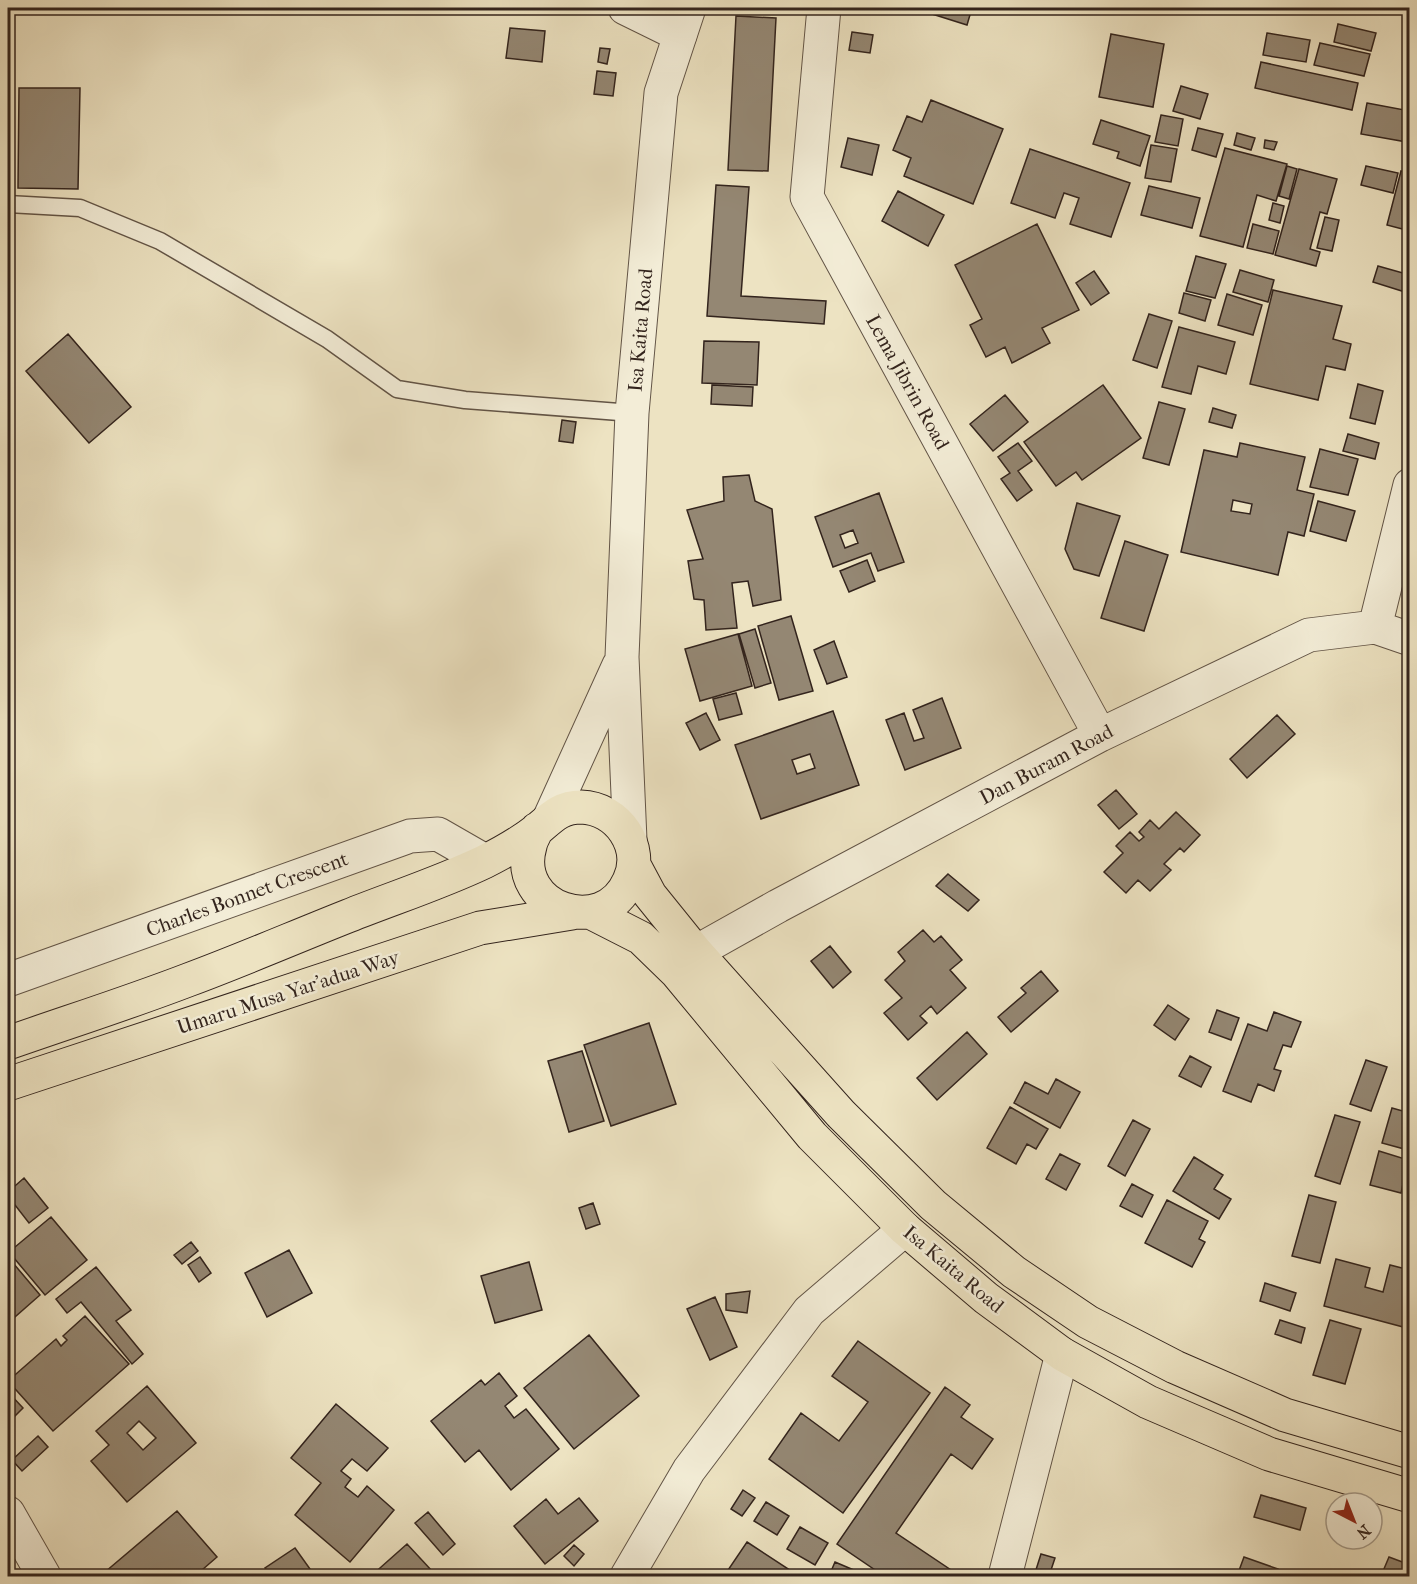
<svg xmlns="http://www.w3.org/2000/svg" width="1417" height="1584" font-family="'IM FELL French Canon',serif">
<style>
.building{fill:#948773;stroke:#33241d;stroke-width:1.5;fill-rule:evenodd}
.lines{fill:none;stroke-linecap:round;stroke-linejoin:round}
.service-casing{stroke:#625446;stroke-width:19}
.minor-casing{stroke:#625446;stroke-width:35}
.tertiary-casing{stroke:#625446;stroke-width:35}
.primary-casing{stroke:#33241d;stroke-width:35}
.service{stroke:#f3edd7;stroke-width:16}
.minor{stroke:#f3edd7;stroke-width:33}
.tertiary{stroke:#f3edd7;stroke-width:33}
.primary{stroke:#ede3c2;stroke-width:33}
.labels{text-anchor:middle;stroke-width:5;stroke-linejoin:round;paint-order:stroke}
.street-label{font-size:20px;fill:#33241d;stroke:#f3edd7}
</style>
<rect width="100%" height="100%" fill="#ede3c2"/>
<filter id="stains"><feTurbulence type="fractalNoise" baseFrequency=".00333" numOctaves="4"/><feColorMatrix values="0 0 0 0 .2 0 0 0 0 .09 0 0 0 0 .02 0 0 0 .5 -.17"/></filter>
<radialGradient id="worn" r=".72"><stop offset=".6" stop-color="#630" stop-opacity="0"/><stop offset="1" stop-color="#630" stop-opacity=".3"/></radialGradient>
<!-- building -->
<path class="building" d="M 913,8 L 972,8 L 967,25 Z
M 736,16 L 776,18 L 768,171 L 728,170 Z
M 1338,24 L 1376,33 L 1371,51 L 1334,42 Z
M 510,28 L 545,31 L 542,62 L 506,58 Z
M 852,32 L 873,35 L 870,53 L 849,50 Z
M 1267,33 L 1310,40 L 1306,62 L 1263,55 Z
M 1111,34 L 1164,44 L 1153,107 L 1099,97 Z
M 1320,43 L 1370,54 L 1364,76 L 1314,65 Z
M 600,48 L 610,49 L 607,64 L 598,62 Z
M 1261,62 L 1358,83 L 1352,110 L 1255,88 Z
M 597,71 L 616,73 L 613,96 L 594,94 Z
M 1181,86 L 1208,94 L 1200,119 L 1173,111 Z
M 19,88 L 80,88 L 78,189 L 18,188 Z
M 931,100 L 1003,129 L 973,204 L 904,176 L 911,158 L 893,150 L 907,116 L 922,122 Z
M 1367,103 L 1410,111 L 1407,142 L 1361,134 Z
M 1161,115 L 1183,119 L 1178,146 L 1155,142 Z
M 1101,120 L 1150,136 L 1140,166 L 1117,158 L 1119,152 L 1093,144 Z
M 1198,128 L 1223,134 L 1216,157 L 1192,150 Z
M 1237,133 L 1255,138 L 1251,150 L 1234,145 Z
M 848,138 L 879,145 L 872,175 L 841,167 Z
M 1265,140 L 1277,142 L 1274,150 L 1264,148 Z
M 1151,145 L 1177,149 L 1171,182 L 1145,178 Z
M 1225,148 L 1287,164 L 1276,201 L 1257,195 L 1243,247 L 1200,236 Z
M 1030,149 L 1130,183 L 1111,237 L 1070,224 L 1079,198 L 1064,193 L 1055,218 L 1011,203 Z
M 1287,166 L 1297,169 L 1289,199 L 1279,196 Z
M 1366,166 L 1398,173 L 1393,193 L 1361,185 Z
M 1299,169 L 1337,179 L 1327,214 L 1320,212 L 1310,249 L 1320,252 L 1316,266 L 1275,255 Z
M 1401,171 L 1410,173 L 1410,231 L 1387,225 Z
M 716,185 L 749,187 L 741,296 L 826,301 L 824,324 L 707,316 Z
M 1149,186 L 1200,198 L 1192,228 L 1141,215 Z
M 898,191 L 944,215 L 928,246 L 882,221 Z
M 1273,203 L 1284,206 L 1280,223 L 1269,220 Z
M 1325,217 L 1339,220 L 1332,251 L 1317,248 Z
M 1037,224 L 1079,310 L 1042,328 L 1050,343 L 1012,363 L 1005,347 L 986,357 L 970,325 L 982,319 L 955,265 Z
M 1253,224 L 1279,231 L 1273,254 L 1247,248 Z
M 1196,256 L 1226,264 L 1215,298 L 1186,291 Z
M 1378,266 L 1410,275 L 1405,292 L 1373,282 Z
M 1240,270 L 1274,280 L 1268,302 L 1233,292 Z
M 1094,271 L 1109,293 L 1091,305 L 1076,283 Z
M 1273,290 L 1342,306 L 1333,339 L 1351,344 L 1345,370 L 1326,366 L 1318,400 L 1250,384 Z
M 1184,293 L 1211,300 L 1205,321 L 1179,313 Z
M 1227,294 L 1262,305 L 1253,335 L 1218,325 Z
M 1149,314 L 1172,321 L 1157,368 L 1133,360 Z
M 1179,327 L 1235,342 L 1226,374 L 1198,366 L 1191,394 L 1162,387 Z
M 68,334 L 131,407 L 89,443 L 26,371 Z
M 704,341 L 759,342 L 757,385 L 702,383 Z
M 1358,384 L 1383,391 L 1375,424 L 1350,418 Z
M 712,385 L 753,387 L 752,406 L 711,404 Z
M 1103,385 L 1141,438 L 1082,480 L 1076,472 L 1056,486 L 1024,442 Z
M 1005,395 L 1028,422 L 993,451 L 970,424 Z
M 1159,402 L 1185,409 L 1169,465 L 1143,458 Z
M 1213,408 L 1236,415 L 1232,428 L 1209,422 Z
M 562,420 L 576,422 L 573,443 L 559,441 Z
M 1348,434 L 1379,443 L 1375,459 L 1343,451 Z
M 1018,443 L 1032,461 L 1018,471 L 1032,490 L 1017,501 L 1001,479 L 1010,473 L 998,457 Z
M 1240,443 L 1305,457 L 1297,490 L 1314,494 L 1304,536 L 1288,532 L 1278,575 L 1181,552 L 1204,450 L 1237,457 ZM 1233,500 L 1252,504 L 1250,514 L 1231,511 Z
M 1320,449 L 1358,459 L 1348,495 L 1310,487 Z
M 749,475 L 755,501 L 772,509 L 781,600 L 753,606 L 748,581 L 732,583 L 737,628 L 706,630 L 704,600 L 694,599 L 688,561 L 703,559 L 687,510 L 724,501 L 723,477 Z
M 879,493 L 904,562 L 878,571 L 871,553 L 833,567 L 815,517 ZM 853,530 L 858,543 L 845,548 L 840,535 Z
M 1318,501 L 1355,511 L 1346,541 L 1310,531 Z
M 1077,503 L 1120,516 L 1099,576 L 1074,569 L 1065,549 Z
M 1125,541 L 1168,555 L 1144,631 L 1101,618 Z
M 867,560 L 875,581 L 849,592 L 840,571 Z
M 791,616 L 813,691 L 779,700 L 758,626 Z
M 755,629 L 771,683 L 755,688 L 739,634 Z
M 738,634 L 752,686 L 700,701 L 685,649 Z
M 834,641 L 847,677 L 827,684 L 814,650 Z
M 736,693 L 742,714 L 719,720 L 713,699 Z
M 942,698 L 961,748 L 905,770 L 886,720 L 904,713 L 914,741 L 924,738 L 913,710 Z
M 833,711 L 859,785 L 761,819 L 735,745 ZM 810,754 L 815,768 L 797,774 L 792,760 Z
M 706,713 L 720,740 L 700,750 L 686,723 Z
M 1277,715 L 1295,734 L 1247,778 L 1230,759 Z
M 1116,790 L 1137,814 L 1119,829 L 1098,805 Z
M 1176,812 L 1200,835 L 1184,852 L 1180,848 L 1164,864 L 1171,870 L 1150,891 L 1138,880 L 1126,893 L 1104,872 L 1123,853 L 1116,846 L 1130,832 L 1139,841 L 1144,837 L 1139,832 L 1150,820 L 1159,829 Z
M 948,874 L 979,900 L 968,911 L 936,886 Z
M 923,930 L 934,942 L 941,936 L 962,960 L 950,970 L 966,988 L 937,1014 L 931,1006 L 920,1016 L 927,1023 L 908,1040 L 884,1013 L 902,998 L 885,980 L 905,961 L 898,952 Z
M 830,946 L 851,972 L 833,988 L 811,961 Z
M 1041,971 L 1058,991 L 1011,1032 L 998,1017 L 1026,993 L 1021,988 Z
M 1168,1005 L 1189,1019 L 1175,1040 L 1154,1025 Z
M 1217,1010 L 1239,1018 L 1231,1040 L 1209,1032 Z
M 1274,1012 L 1301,1022 L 1291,1047 L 1283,1045 L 1274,1069 L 1281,1071 L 1274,1091 L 1258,1084 L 1251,1102 L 1223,1091 L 1248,1024 L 1267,1031 Z
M 649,1023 L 676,1104 L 611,1126 L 584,1045 Z
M 967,1032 L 987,1054 L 937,1100 L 917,1078 Z
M 582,1051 L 604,1121 L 569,1132 L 548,1061 Z
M 1190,1056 L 1211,1067 L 1201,1087 L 1179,1076 Z
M 1366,1060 L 1387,1067 L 1371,1111 L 1350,1104 Z
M 1056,1079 L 1080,1092 L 1060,1128 L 1014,1103 L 1025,1082 L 1048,1094 Z
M 1010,1107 L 1048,1129 L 1036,1149 L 1027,1144 L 1016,1164 L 987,1148 Z
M 1392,1108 L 1410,1113 L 1410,1146 L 1408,1150 L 1382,1143 Z
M 1335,1115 L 1360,1122 L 1340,1184 L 1315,1176 Z
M 1133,1120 L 1150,1129 L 1125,1176 L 1108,1166 Z
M 1379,1151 L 1405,1159 L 1405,1161 L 1410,1162 L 1410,1186 L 1403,1184 L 1401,1193 L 1370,1185 Z
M 1060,1154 L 1080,1164 L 1066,1190 L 1046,1179 Z
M 1194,1157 L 1223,1175 L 1214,1189 L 1231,1199 L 1219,1219 L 1173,1191 Z
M 24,1178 L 48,1208 L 29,1223 L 8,1196 L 8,1192 Z
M 1132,1184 L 1153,1195 L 1142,1217 L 1120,1206 Z
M 1309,1195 L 1336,1202 L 1320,1263 L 1292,1256 Z
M 1167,1200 L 1208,1221 L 1199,1239 L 1205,1242 L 1192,1267 L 1145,1243 Z
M 593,1203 L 600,1224 L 586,1229 L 579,1208 Z
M 51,1217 L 87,1260 L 45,1295 L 9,1252 Z
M 191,1242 L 198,1251 L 182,1264 L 174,1255 Z
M 289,1250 L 312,1293 L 267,1317 L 245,1273 Z
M 8,1257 L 40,1295 L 8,1323 Z
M 200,1257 L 211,1273 L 199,1282 L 188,1265 Z
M 1336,1259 L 1370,1268 L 1365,1287 L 1383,1292 L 1390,1265 L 1410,1270 L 1410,1285 L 1405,1301 L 1410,1302 L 1410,1318 L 1407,1328 L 1324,1306 Z
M 529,1262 L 542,1310 L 495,1323 L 481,1276 Z
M 96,1267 L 131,1310 L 116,1321 L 143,1354 L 132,1364 L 81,1302 L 67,1313 L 56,1299 Z
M 1265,1283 L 1296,1293 L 1290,1311 L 1260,1301 Z
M 750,1291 L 747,1313 L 726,1310 L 726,1294 Z
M 715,1297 L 737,1347 L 710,1360 L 687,1309 Z
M 85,1316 L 129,1364 L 53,1431 L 8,1381 L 56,1339 L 61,1346 L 67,1340 L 63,1336 Z
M 1280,1320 L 1305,1328 L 1301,1343 L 1275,1334 Z
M 1330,1320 L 1361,1329 L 1345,1384 L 1313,1375 Z
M 589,1335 L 639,1396 L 574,1449 L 524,1388 Z
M 858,1341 L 930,1393 L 843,1513 L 769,1459 L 801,1413 L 839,1441 L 868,1402 L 832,1376 Z
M 499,1373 L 517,1396 L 505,1406 L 514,1418 L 526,1409 L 559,1449 L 511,1490 L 479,1450 L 465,1462 L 431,1421 L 481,1380 L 485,1385 Z
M 147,1386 L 196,1443 L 127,1502 L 91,1461 L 109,1445 L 96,1431 ZM 139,1421 L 156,1438 L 143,1450 L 127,1433 Z
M 945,1387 L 970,1405 L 961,1417 L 993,1439 L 972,1469 L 951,1454 L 896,1533 L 960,1576 L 884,1576 L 837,1544 Z
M 9,1393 L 23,1408 L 8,1423 L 8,1395 Z
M 336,1404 L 388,1448 L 367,1471 L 352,1459 L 341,1471 L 351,1479 L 345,1487 L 358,1497 L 367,1486 L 394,1510 L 350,1562 L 295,1515 L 321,1483 L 291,1458 Z
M 38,1436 L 48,1447 L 22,1471 L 12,1460 Z
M 743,1490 L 755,1498 L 742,1516 L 731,1509 Z
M 1261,1495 L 1306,1508 L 1300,1530 L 1254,1517 Z
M 579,1498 L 598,1521 L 545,1564 L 514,1526 L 546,1499 L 558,1514 Z
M 766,1502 L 789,1516 L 777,1535 L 754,1521 Z
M 177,1511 L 217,1557 L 195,1576 L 109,1576 L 105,1572 Z
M 428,1512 L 455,1544 L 443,1555 L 415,1523 Z
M 800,1527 L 828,1543 L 815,1565 L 787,1549 Z
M 747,1542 L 799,1576 L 724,1576 Z
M 407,1544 L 432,1571 L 426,1576 L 371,1576 Z
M 574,1545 L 584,1554 L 574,1566 L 564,1556 Z
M 295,1548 L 315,1576 L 271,1576 L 265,1568 Z
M 1041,1554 L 1055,1558 L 1049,1576 L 1034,1576 Z
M 1244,1557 L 1278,1569 L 1276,1576 L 1237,1576 Z
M 1389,1557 L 1405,1563 L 1400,1576 L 1381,1576 Z
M 835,1562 L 863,1574 L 862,1576 L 829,1576 Z"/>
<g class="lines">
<!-- service casing -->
<g class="service-casing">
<path id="service" d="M 8,204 L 80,208 L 160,241 L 327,339 L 397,389 L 465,400 L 632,413"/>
</g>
<!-- minor casing -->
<g class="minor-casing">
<path id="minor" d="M 625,8 L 680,35
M 824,8 L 807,197 L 1100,735
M 1375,627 L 1410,485
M 696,952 L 778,906 L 1100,735 L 1309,635 L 1375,627 L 1410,639
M 8,980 L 410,836 L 438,834 L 485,861
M 8,1513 L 44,1576
M 627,1576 L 689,1470 L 809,1311 L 905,1229
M 1005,1576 L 1062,1354"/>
</g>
<!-- tertiary casing -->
<g class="tertiary-casing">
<path id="tertiary" d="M 550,817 L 619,665
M 630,840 L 622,657 L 632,413 L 661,93 L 689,8"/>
</g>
<!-- primary casing -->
<g class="primary-casing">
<path id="primary" d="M 634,865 L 650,895 L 696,952 L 841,1114 L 933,1205 L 1014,1272 L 1088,1322 L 1175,1367 L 1285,1415 L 1410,1452
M 590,912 L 641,938 L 677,973 L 812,1136 L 905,1229 L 986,1298 L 1062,1354 L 1148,1402 L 1269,1454 L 1410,1496
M 8,1043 C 68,1022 128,1003 188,980 C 242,960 295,937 348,916 C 393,898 440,883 484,862 C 500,854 524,840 538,829 C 552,817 561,807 581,807 C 618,808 645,847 629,881 C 603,940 512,908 530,846 C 531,840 535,834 537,829
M 8,1084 L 480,928 L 572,913"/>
</g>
<!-- service -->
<use href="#service" class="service"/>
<!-- minor -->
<use href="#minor" class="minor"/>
<!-- tertiary -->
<use href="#tertiary" class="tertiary"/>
<!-- primary -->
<use href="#primary" class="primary"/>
</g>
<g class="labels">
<!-- street labels -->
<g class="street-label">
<text transform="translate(640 330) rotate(-85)" y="7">Isa Kaita Road</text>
<text transform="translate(908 382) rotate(61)" y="7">Lema Jibrin Road</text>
<text transform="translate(1046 764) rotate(-28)" y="7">Dan Buram Road</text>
<text transform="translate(247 894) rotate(-20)" y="7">Charles Bonnet Crescent</text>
<text transform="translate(288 992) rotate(-18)" y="7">Umaru Musa Yar'adua Way</text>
<text transform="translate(954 1269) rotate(40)" y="7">Isa Kaita Road</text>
</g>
</g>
<!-- margin -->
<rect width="1417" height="1584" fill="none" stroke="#ede3c2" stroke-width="30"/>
<rect x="9" y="9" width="1399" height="1566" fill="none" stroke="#33241d" stroke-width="3"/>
<rect x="15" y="15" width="1387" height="1554" fill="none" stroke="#33241d" stroke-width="1.5"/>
<!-- north arrow -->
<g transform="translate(1354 1521) rotate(138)"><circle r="28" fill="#f3edd7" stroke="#a69d8d" stroke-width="1.5"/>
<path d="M0-4.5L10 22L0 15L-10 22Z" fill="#8f2418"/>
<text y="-9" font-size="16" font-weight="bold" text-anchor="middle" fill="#33241d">N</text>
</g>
<rect width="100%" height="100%" filter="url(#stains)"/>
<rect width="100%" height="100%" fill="url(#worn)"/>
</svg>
